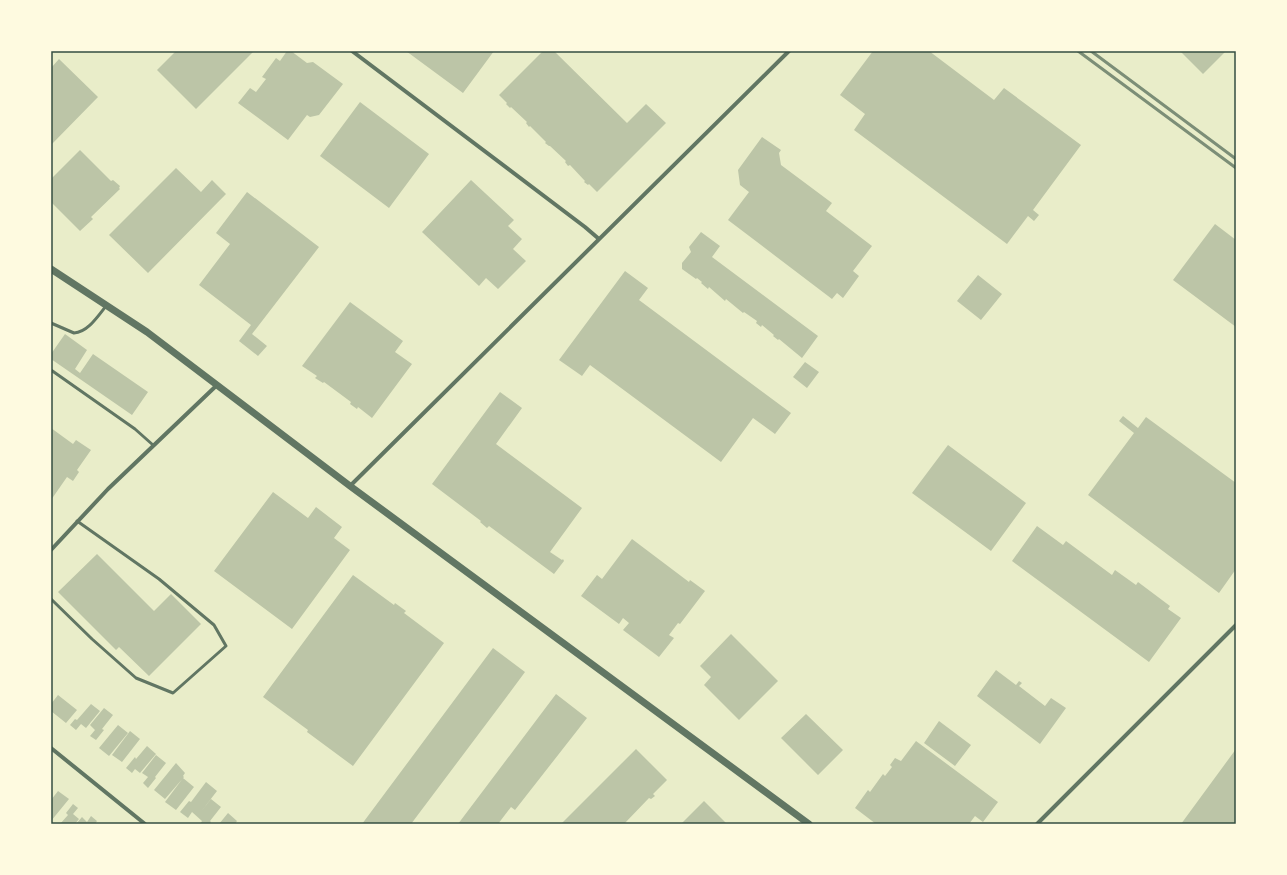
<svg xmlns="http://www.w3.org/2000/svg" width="1287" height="875" font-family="'IBM Plex Serif',serif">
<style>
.building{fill:#bcc5a7}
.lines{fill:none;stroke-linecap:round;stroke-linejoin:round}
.service{stroke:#617663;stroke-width:3}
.minor{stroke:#617663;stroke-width:4}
.tertiary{stroke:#617663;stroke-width:7}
.rail{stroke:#7c8e77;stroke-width:3}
.neatline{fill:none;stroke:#344e41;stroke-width:1.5}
</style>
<rect width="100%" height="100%" fill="#e9edc9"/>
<!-- building -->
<path class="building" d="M 176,51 L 254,51 L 196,109 L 157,70 Z
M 287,51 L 291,51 L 307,63 L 313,62 L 343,84 L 319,115 L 310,117 L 307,115 L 288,140 L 238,103 L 250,88 L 256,92 L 266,79 L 262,77 L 276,58 L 280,61 Z
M 406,51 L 494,51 L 463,93 Z
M 543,51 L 554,51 L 627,123 L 646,104 L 666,123 L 597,192 L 589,184 L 588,185 L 584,182 L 585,181 L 570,165 L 568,166 L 565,162 L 566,161 L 550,146 L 549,146 L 545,143 L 546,142 L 530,126 L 529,127 L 526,123 L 527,122 L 511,107 L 510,108 L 506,104 L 507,103 L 499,95 Z
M 873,51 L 929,51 L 994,100 L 1004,88 L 1081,145 L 1033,210 L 1039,215 L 1034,221 L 1028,216 L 1007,244 L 854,130 L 865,114 L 840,95 Z
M 1180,51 L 1226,51 L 1203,74 Z
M 59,59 L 98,97 L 51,145 L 51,68 Z
M 360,102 L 429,154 L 389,208 L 320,156 Z
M 762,137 L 781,150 L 779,153 L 781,165 L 832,203 L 826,211 L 872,246 L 853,271 L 859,276 L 843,298 L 837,293 L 832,299 L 728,220 L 749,192 L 740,185 L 738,170 Z
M 80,150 L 111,181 L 113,180 L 120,186 L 119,188 L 120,189 L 91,217 L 93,219 L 80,231 L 51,202 L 51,179 Z
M 176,168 L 201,192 L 212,180 L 226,194 L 148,273 L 109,235 Z
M 471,180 L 514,220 L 508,226 L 522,239 L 513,249 L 526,261 L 498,289 L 486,278 L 479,286 L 422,232 Z
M 247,192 L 319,247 L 252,334 L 267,346 L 258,356 L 239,341 L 251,325 L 199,285 L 230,244 L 216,233 Z
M 1215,224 L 1236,240 L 1236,327 L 1173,280 Z
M 701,232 L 720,246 L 712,257 L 818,336 L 802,358 L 779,339 L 778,340 L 773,336 L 774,335 L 762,325 L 761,327 L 756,323 L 757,321 L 744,312 L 743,313 L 726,299 L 725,301 L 709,287 L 708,289 L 701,283 L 702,282 L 697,278 L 696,279 L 682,269 L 682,263 L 691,252 L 689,247 Z
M 625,271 L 648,288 L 639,300 L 791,413 L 775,434 L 753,418 L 721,462 L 590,365 L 582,376 L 559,360 Z
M 978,275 L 1002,294 L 981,320 L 957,301 Z
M 350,302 L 403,341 L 395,352 L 412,364 L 372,418 L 358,407 L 357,409 L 350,404 L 351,402 L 324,382 L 323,383 L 315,378 L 317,376 L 302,366 Z
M 65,334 L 87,350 L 75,369 L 80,373 L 93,354 L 148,392 L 132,415 L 51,359 L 51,354 Z
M 805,362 L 819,372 L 807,388 L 793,377 Z
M 500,392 L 522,408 L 496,444 L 582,508 L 550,552 L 562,560 L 563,559 L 564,561 L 554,574 L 489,526 L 487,528 L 480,522 L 481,521 L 432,484 Z
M 1123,416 L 1138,428 L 1146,417 L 1236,483 L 1236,569 L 1219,593 L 1088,495 L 1134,433 L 1119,421 Z
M 51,428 L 73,444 L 76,440 L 91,450 L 77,470 L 79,472 L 73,481 L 67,477 L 51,500 Z
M 948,445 L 1026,503 L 991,551 L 912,493 Z
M 273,492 L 308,518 L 316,507 L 342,527 L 334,538 L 350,550 L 292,629 L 214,571 Z
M 1037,526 L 1063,545 L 1066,541 L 1112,575 L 1115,570 L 1136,585 L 1138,582 L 1170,606 L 1168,609 L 1181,618 L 1149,662 L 1012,561 Z
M 632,539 L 689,582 L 690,580 L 705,591 L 680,624 L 678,623 L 669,635 L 674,638 L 659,657 L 623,630 L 629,623 L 623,618 L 619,624 L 581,596 L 597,575 L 602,579 Z
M 97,554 L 154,611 L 171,594 L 201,624 L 149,676 L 119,647 L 116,650 L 58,592 Z
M 353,575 L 394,605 L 395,603 L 406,611 L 404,613 L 444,643 L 353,766 L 307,732 L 308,730 L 263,697 Z
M 731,634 L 778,681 L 739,720 L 704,685 L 711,677 L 700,666 Z
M 493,648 L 525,672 L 505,699 L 411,824 L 362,824 Z
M 996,670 L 1016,685 L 1019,681 L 1022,683 L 1019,686 L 1045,706 L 1051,698 L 1066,708 L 1040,744 L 977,696 Z
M 556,694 L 587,718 L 515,810 L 511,807 L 498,824 L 458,824 Z
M 58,695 L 77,710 L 66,723 L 51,711 L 51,704 Z
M 91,704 L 100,711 L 86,728 L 81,724 L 76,730 L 70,725 L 75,719 L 77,720 Z
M 104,708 L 113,715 L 102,729 L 104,730 L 96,740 L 90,736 L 95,730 L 90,725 Z
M 806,714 L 843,750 L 818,775 L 781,738 Z
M 939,721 L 971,745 L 955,766 L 924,743 Z
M 118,725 L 128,733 L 109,756 L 99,748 Z
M 130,731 L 140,739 L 122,762 L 112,755 Z
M 916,741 L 998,802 L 983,822 L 975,816 L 969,824 L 876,824 L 855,808 L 868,790 L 870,792 L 883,774 L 885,776 L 892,767 L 890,765 L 895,758 L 901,761 Z
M 147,746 L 156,754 L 140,773 L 135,769 L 132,773 L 126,768 L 135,757 L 136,759 Z
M 636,749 L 667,780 L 653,794 L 655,796 L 651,799 L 649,798 L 624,824 L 561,824 Z
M 1236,749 L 1236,824 L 1181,824 Z
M 156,755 L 166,763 L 155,777 L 156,778 L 148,788 L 143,783 L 148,777 L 142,773 Z
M 176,763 L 185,773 L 183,776 L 184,777 L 165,799 L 154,790 Z
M 183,778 L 194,787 L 176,810 L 165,802 Z
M 206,782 L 217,791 L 200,813 L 211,799 L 221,807 L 210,821 L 211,822 L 210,824 L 200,824 L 202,821 L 192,812 L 188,818 L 180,812 L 189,801 L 191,802 Z
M 58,791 L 69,799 L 51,821 L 51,800 Z
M 704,801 L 727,824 L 681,824 Z
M 73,804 L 78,808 L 73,814 L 79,819 L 75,824 L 60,824 L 68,815 L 66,813 Z
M 228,813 L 237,821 L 235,824 L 219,824 Z
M 91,816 L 97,821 L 95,824 L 76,824 L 82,817 L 87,822 Z"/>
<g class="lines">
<!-- service -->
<path class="service" d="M 51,323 L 74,333 C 88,332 98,316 106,306
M 51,370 L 135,429 L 153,445
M 51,599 L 92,639 L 136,678 L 173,693 L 226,646 L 214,625 L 159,579 L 77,521"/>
<!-- minor -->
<path class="minor" d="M 352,51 L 585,227 L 599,239
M 350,486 L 789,51
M 51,550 L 108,489 L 216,386
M 51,748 L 145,824
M 1037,824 L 1236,625"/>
<!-- tertiary -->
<path class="tertiary" d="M 51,269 L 147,332 L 350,486 L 809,824"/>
<!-- rail -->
<path class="rail" d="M 1078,51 L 1236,168
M 1091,51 L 1236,159"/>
</g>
<!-- border -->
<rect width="1287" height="875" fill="none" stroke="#fefae0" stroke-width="104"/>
<rect x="52" y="52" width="1183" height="771" class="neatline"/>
</svg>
